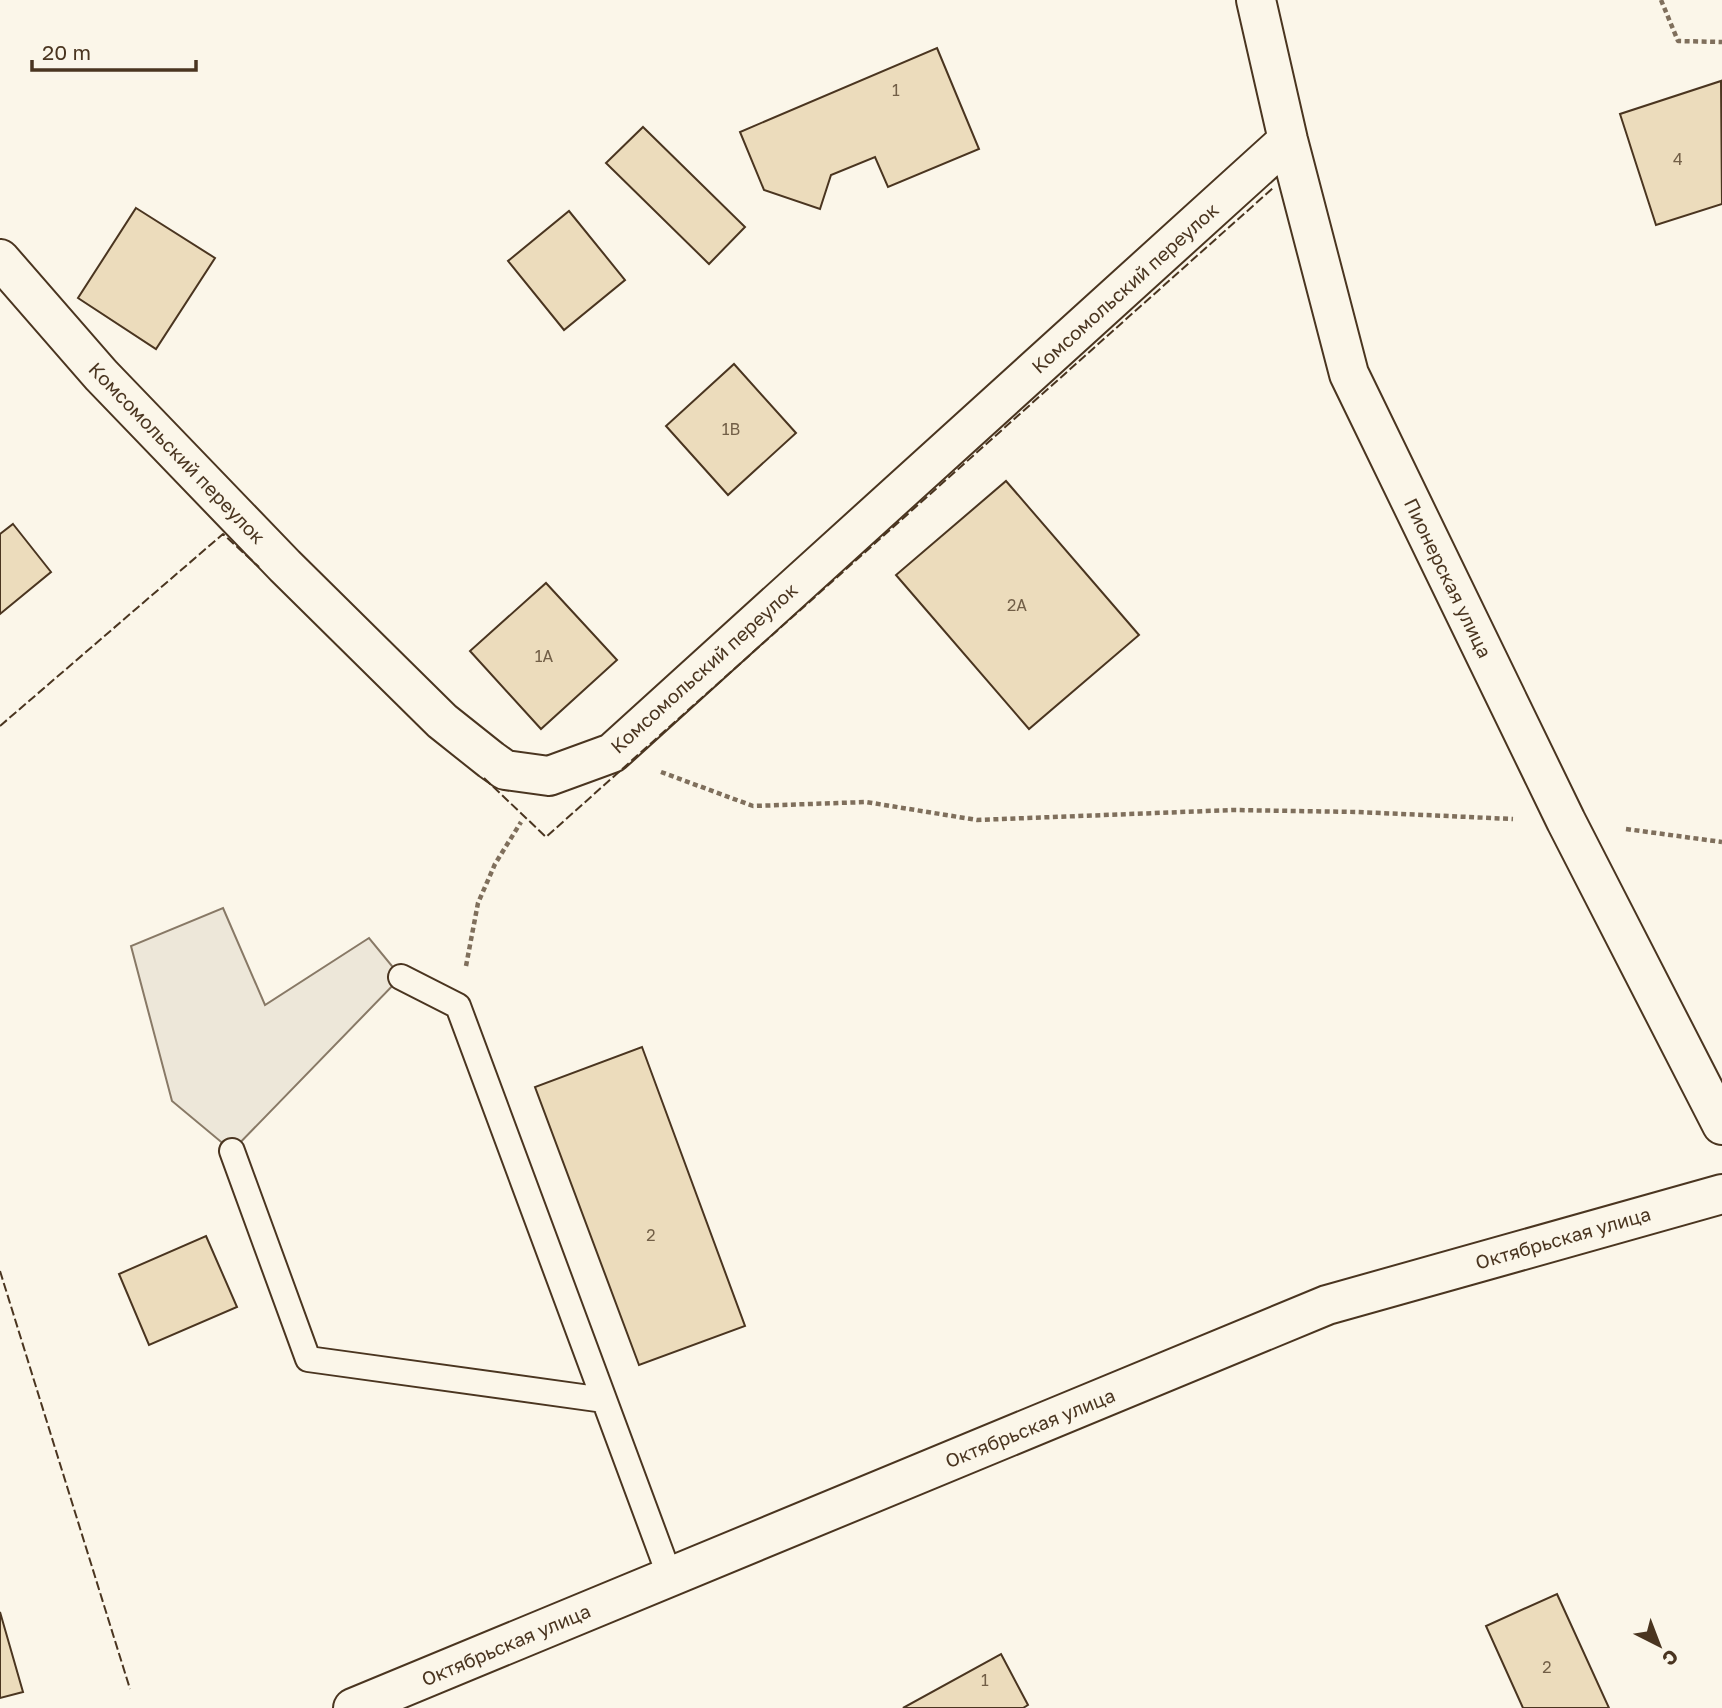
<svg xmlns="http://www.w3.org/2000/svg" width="1722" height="1708" font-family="'Golos Text',sans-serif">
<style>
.parking{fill:#ede7d9;stroke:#887966;stroke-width:2}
.building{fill:#ecdcbc;stroke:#4a3520;stroke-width:2}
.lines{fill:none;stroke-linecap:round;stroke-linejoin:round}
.service-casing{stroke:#4a3520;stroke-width:28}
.minor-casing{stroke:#4a3520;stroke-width:42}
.tertiary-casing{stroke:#4a3520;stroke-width:42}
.path{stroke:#7f6f5c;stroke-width:4.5;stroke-dasharray:5 3.5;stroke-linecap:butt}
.service{stroke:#fbf6e9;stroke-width:24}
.minor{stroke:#fbf6e9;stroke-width:38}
.tertiary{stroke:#fbf6e9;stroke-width:38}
.fence{stroke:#4a3520;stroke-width:2;stroke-dasharray:9 3.5;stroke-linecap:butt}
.labels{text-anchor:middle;stroke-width:5;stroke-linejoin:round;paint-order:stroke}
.number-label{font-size:16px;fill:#725f47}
.street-label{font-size:19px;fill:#4a3520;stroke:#fbf6e9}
</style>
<rect width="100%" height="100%" fill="#fbf6e9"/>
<!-- parking -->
<path class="parking" d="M 223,908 L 265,1005 L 369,938 L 401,977 L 232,1151 L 172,1101 L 131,946 Z"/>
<!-- building -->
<path class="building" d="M 937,48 L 979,149 L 888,187 L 875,157 L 831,175 L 820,209 L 764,190 L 740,132 Z
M 1721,81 L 1722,204 L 1656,225 L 1620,114 Z
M 643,127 L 745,227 L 709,264 L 606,163 Z
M 136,208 L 215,258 L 156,349 L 78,298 Z
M 569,211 L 625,280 L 564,330 L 508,261 Z
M 734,364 L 796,433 L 728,495 L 666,426 Z
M 1006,481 L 1139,635 L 1029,729 L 896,575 Z
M 13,524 L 51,572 L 0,614 L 0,534 Z
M 546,583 L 617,660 L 541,729 L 470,651 Z
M 642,1047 L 745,1326 L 639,1365 L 535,1087 Z
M 206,1236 L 237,1307 L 149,1345 L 119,1274 Z
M 1557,1594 L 1609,1708 L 1523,1708 L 1486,1626 Z
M 0,1612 L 23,1692 L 0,1698 Z
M 1001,1654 L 1028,1705 L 1023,1708 L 903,1708 Z"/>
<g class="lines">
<!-- service casing -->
<g class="service-casing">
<path id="service" d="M 401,977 L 458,1006 L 670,1577
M 232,1151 L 308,1359 L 604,1400"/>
</g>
<!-- minor casing -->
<g class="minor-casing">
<path id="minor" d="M 1256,0 L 1288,140 L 1349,374 L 1566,821 L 1722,1125
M 0,259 L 101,375 L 285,566 L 442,721 L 491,760 L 505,770 L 549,776 L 612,753 L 1288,140"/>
</g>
<!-- tertiary casing -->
<g class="tertiary-casing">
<path id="tertiary" d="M 353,1708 L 1327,1305 L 1722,1194"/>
</g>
<!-- path -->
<path class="path" d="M 1661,0 L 1678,41 L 1722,42
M 661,772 L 753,806 L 866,802 L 977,820 L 1233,810 L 1358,812 L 1513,819
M 1626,829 L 1722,842
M 466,966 L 478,903 L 495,864 L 521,822"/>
<!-- service -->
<use href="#service" class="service"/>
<!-- minor -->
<use href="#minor" class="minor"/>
<!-- tertiary -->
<use href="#tertiary" class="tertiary"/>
<!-- fence -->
<path class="fence" d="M 0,726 L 223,534 L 259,567
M 484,778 L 546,837 L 1273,188
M 0,1271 L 130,1689"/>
</g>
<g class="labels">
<!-- number labels -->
<g class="number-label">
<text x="896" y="96">1</text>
<text x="1678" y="165">4</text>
<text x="731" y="435">1В</text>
<text x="1017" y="611">2А</text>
<text x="544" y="662">1А</text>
<text x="651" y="1241">2</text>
<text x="1547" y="1673">2</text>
<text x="985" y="1686">1</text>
</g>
<!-- street labels -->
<g class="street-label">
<text transform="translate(1125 288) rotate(-42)" y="7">Комсомольский переулок</text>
<text transform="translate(177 453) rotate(46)" y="7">Комсомольский переулок</text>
<text transform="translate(1448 578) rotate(64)" y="7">Пионерская улица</text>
<text transform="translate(704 668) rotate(-42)" y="7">Комсомольский переулок</text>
<text transform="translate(1563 1238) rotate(-16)" y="7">Октябрьская улица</text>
<text transform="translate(1030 1428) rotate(-22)" y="7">Октябрьская улица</text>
<text transform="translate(506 1645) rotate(-23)" y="7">Октябрьская улица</text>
</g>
</g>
<!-- north arrow -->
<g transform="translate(1659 1645) rotate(138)" stroke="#fbf6e9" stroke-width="5" paint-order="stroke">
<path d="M0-5L12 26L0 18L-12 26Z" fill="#4a3520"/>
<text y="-10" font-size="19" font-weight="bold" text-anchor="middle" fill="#4a3520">С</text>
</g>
<!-- scale -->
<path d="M32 60v10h164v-10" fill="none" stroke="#4a3520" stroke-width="3.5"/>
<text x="42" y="60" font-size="21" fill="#4a3520" stroke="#fbf6e9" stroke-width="5" paint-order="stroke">20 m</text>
</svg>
